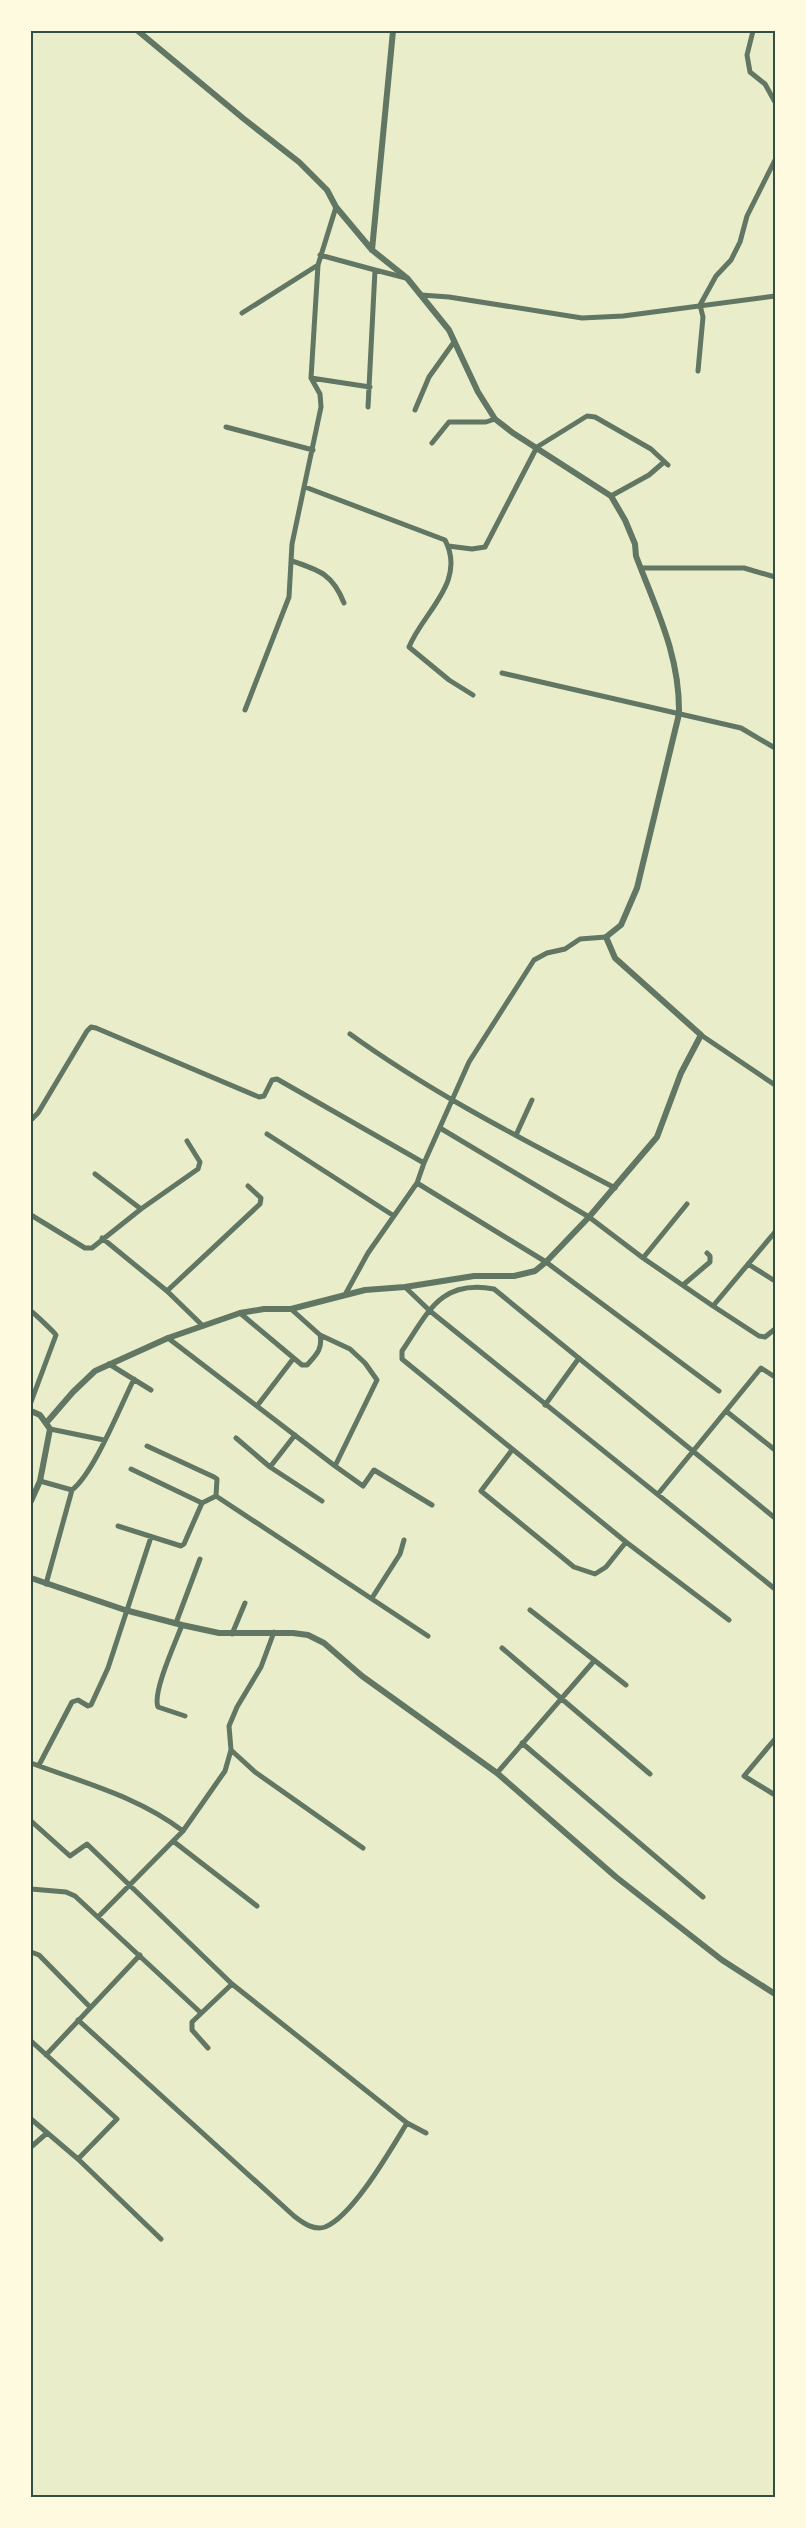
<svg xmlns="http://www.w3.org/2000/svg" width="806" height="2528" font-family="'Times New Roman',serif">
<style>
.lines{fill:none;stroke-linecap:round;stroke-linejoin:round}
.minor{stroke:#617663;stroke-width:5}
.tertiary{stroke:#617663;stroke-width:6}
.neatline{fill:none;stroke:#344e41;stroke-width:2}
</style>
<rect width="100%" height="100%" fill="#e9edc9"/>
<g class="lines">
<!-- minor -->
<path class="minor" d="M 753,31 L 747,55 L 750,72 L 765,84 L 775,102
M 320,255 L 375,270
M 421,295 L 449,297 L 582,318 L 623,316 L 775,296
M 242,313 L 318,265
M 698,371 L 703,317 L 700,305 L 716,276 L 731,260 L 740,242 L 747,216 L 775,160
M 311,378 L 370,387
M 368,407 L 375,270 L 406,278
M 415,410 L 429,377 L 454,342
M 226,427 L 313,450
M 432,443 L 449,422 L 486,422 L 495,419
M 305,487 L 445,540 C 467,582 423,612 409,647 L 449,680 L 473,695
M 611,496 L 649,475 L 664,462
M 448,546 L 472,549 L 485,547 L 537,447 L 587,416 L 595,417 L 651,449 L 668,465
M 292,561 C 320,570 333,575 344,603
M 641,568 L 744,568 L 775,577
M 502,673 L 741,728 L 775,748
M 245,710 L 289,597 L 292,544 L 321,407 L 320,394 L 311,378 L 318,265 L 336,207
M 350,1034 C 433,1094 524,1140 615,1188
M 701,1035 L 775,1085
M 31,1120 L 38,1113 L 87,1031 L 91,1027 L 96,1028 L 259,1097 L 264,1096 L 272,1080 L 277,1079 L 424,1163
M 440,1128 L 589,1217 L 643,1258 L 713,1306 L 775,1232
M 267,1134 L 394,1216
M 516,1135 L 532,1100
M 95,1174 L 141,1209
M 417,1183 L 546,1262 L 719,1391
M 31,1215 L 85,1248 L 92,1248 L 141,1209 L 198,1169 L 200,1162 L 187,1141
M 102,1238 L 167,1291 L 203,1326
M 643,1258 L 687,1204
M 748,1264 L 775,1281
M 683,1285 L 710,1262 L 710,1256 L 707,1253
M 405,1287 L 430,1311 L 775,1589
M 167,1291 L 260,1204 L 261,1198 L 248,1186
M 346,1293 L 368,1253 L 417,1183 L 424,1163 L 469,1062 L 534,960 L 547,953 L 565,949 L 580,939 L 606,937
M 713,1306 L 759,1336 L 765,1337 L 775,1329
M 291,1309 L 320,1335 L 350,1349 L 365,1363 L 377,1380 L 335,1466 L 363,1486 L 374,1470 L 432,1505
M 31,1311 C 35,1314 55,1333 56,1335 L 31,1402
M 240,1313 L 302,1365 L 307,1365 C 316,1355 323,1349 320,1335
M 168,1338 L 335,1466
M 109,1364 L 151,1390
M 545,1405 L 579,1358
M 257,1406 L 293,1359
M 726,1411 L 775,1450
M 50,1429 L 104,1440
M 236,1438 L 270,1467 L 322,1501
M 147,1446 L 214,1477 L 217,1479 L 216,1496
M 512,1450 L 481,1491 L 574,1567 L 595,1574 L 606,1567 L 626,1542
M 270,1467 L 295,1435
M 131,1469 L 202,1503
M 40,1481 L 72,1490
M 658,1494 L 761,1368 L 775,1377
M 118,1526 L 181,1546 L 184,1544 L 202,1503 L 216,1496 L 428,1636
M 46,1584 L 72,1490 C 94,1473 120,1407 134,1379
M 372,1598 L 400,1554 L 404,1540
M 530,1610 L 626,1685
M 729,1620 L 626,1542 L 402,1359 L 402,1351 C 428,1313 440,1279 494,1289 L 775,1518
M 176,1623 L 200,1559
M 182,1625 C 176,1641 152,1693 158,1707 L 185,1716
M 232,1634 L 245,1603
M 502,1648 L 650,1774
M 775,1739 L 744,1776 L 775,1795
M 522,1743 L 703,1897
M 231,1750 L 255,1772 L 363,1848
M 31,1763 C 84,1783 137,1796 183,1831
M 39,1765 L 72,1702 L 78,1700 L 88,1706 L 91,1705 L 108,1668 L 151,1537
M 497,1773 L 594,1661
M 31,1821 L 70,1856 L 87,1844 L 232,1984 L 407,2123 L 426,2133
M 173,1841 L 257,1906
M 31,1889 L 66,1892 L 75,1896 L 201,2013
M 98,1917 L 183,1831 L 225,1771 L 231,1750 L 229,1726 L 237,1707 L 261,1667 L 274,1632
M 31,1952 L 39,1955 L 90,2007
M 78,2020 L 294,2216 C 302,2222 313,2231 325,2227 C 353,2216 391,2149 407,2123
M 31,2041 L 117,2119 L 78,2159 L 31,2119
M 208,2048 L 192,2030 L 192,2022 L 232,1984
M 46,2055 L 140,1955
M 31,2147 L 47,2133
M 78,2159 L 161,2239"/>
<!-- tertiary -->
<path class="tertiary" d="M 372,250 L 393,31
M 31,1411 L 40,1415 L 50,1429 L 40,1481 L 31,1501
M 47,1422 L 73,1392 L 95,1371 L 168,1338 L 240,1313 L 264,1309 L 291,1309 L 365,1290 L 405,1287 L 474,1276 L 514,1276 L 535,1271 L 546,1262 L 589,1217 L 657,1137 L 681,1073 L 701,1035 L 615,958 L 606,937 L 621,925 L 637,888 L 679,714 C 680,655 656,609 636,556 L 635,544 L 625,520 L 611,496 L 513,433 L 495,419 L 478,392 L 449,330 L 407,278 L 372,250 L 336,207 L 327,190 L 299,162 L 244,119 L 138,31
M 31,1578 L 125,1610 L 182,1625 L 219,1633 L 293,1633 L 308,1635 L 324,1643 L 362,1676 L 497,1773 L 616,1877 L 722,1960 L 775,1994"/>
</g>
<!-- border -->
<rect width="806" height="2528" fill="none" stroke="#fefae0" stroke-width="65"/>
<rect x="32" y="32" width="742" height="2464" class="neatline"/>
</svg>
